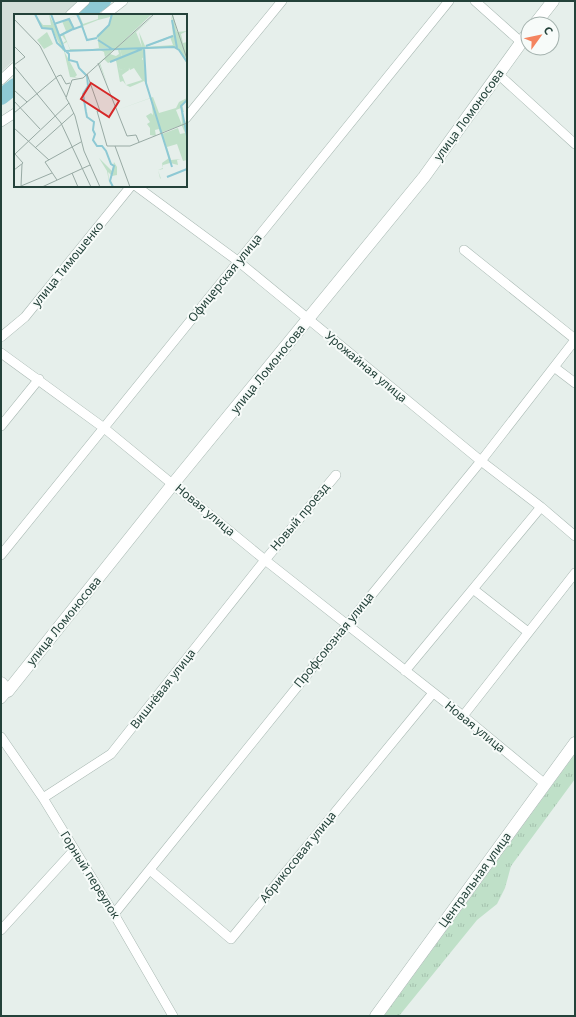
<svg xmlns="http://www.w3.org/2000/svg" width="576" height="1017" font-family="'Noto Sans',sans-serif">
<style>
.built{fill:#d4dfda}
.grass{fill:url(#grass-tufts)}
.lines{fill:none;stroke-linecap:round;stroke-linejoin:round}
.river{stroke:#8ec9d4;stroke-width:16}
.minor-casing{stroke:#a8b8b2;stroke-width:10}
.tertiary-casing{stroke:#a8b8b2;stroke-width:13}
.minor{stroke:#fff;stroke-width:9}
.tertiary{stroke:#fff;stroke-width:12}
.labels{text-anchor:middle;stroke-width:4;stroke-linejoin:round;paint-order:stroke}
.street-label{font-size:12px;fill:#24423a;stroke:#f7fbf9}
.inset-river{fill:none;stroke:#8ec9d4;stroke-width:2}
.inset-road{fill:none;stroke:#98aaa4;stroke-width:1}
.view{fill:#d62828;fill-opacity:0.15;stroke:#d62828;stroke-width:2}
.inset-edge{fill:none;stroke:#24423a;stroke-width:2}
</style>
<defs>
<pattern id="grass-tufts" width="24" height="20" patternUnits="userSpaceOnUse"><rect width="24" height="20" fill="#bfe0c8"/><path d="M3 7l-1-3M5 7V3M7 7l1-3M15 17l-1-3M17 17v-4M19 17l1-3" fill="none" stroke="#a4c1ad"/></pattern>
</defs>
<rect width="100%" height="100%" fill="#e6efeb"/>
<!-- built -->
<path class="built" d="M 1,1 L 79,1 L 63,15 L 15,15 L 15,59 L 1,72 Z"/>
<!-- grass -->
<path class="grass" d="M 575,754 L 575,779 L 511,866 L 505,888 L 497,904 L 477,920 L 399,1016 L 384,1016 Z"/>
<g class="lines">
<!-- river -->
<path class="river" d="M 86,15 L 96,5 L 103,1
M 1,97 L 15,86"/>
<!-- minor casing -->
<g class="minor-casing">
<path id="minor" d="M 475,1 L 521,42
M 70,15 L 85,1
M 105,15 L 123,1
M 498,74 L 575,144
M 1,80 L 15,67
M 186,118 L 282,1
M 1,122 L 15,113
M 136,186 L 239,262 L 481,461 L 541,507 L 575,536
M 464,250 L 575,339
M 1,337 L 25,317 L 131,186
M 1,353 L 104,428 L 265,560 L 463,716 L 545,784
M 554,367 L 575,383
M 1,426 L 39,379
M 1,555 L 449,1
M 473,589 L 528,632
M 405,671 L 541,507
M 1,699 L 8,691
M 463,716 L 575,573
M 1,737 L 43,798 L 114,914 L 173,1016
M 43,798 L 111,754 L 265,560 L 336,475
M 150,870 L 231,939 L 433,693
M 114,914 L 347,625 L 481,461 L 575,340
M 1,930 L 74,850"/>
</g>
<!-- tertiary casing -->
<g class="tertiary-casing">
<path id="tertiary" d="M 535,24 L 553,1
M 1,683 L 8,691 L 173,484 L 424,177 L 528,33
M 376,1016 L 575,743"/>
</g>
<!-- minor -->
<use href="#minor" class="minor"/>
<!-- tertiary -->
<use href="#tertiary" class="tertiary"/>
</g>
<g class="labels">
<!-- street labels -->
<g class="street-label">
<text transform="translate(469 115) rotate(-54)" y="4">улица Ломоносова</text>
<text transform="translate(68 264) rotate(-51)" y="4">улица Тимошенко</text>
<text transform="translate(225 278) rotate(-51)" y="4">Офицерская улица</text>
<text transform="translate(366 367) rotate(40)" y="4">Урожайная улица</text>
<text transform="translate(268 369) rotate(-51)" y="4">улица Ломоносова</text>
<text transform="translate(205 510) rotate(40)" y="4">Новая улица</text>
<text transform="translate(300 517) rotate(-50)" y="4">Новый проезд</text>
<text transform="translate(64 621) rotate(-51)" y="4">улица Ломоносова</text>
<text transform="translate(334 640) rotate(-51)" y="4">Профсоюзная улица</text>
<text transform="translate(163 689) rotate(-52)" y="4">Вишнёвая улица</text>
<text transform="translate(475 727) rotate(39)" y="4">Новая улица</text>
<text transform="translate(298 857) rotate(-51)" y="4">Абрикосовая улица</text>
<text transform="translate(90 875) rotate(58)" y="4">Горный переулок</text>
<text transform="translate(475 880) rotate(-54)" y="4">Центральная улица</text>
</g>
</g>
<!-- overview -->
<g transform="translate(14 14)">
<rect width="173" height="173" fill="#e6efeb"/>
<path d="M 35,0 L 45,21 L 48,21 L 46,22 L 51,36 L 57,36 L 49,37 L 38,15 L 30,15 L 26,12 L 23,3 L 29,11 L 37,11 ZM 84,0 L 138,0 L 103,33 L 142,0 L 122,18 L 128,33 L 125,18 L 131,32 L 159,21 L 157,1 L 160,11 L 158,2 L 159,0 L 163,18 L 173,17 L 167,20 L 169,29 L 173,28 L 173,50 L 165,36 L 160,33 L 130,35 L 132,70 L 130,67 L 116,73 L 112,71 L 109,67 L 106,68 L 102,46 L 94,49 L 90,45 L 86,49 L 94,72 L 85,49 L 98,37 L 96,40 L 102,42 L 105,40 L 104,36 L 99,36 L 91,43 L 90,38 L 86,36 L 100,34 L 79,35 L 85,34 L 83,21 L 96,10 L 96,3 L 84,6 ZM 156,23 L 159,31 L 131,33 L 151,26 ZM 118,34 L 118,39 L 124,37 L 129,45 L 123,53 L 115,53 L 116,56 L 120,54 L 128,66 L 112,71 L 108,61 L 115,56 L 114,53 L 106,56 L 103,46 L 108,43 L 106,35 ZM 50,37 L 63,61 L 61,63 L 64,64 L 56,63 ZM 94,72 L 103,96 L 139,83 L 145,99 L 162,94 L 165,88 L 173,84 L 168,90 L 170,98 L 168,98 L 170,108 L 173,107 L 173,146 L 169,147 L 163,130 L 153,133 L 157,146 L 167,145 L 163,146 L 164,151 L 156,149 L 149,151 L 149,155 L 144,156 L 147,165 L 146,164 L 144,156 L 149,154 L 148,149 L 155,144 L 148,120 L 164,114 L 166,120 L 171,119 L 168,112 L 167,94 L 162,96 L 168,111 L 146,119 L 145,115 L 141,116 L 142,122 L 136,121 L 136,114 L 133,110 L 136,108 L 132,102 L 137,99 L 139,101 L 137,84 L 103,96 ZM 85,144 L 98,157 L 100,148 L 103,153 L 103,161 L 98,162 L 94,158 L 96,173 L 93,157 Z" fill="#bfe0c8" fill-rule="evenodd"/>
<path d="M 36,0 L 41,10 L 65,0 L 69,10 L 84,5 L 84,0 L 84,6 L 69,12 L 75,30 L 68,13 L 61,14 L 68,11 L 63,1 L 56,4 L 60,15 L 50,20 L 56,35 L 100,35 L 56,36 L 53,28 L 49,30 ZM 48,7 L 52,17 L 47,20 L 52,27 L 49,29 L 42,10 Z" fill="#bfe0c8" fill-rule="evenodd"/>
<path d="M 33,18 L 39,30 L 30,35 L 23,26 Z" fill="#bfe0c8"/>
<path d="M 118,34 L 118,39 L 124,37 L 128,41 L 128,49 L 124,53 L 116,53 L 115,56 L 114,54 L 106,56 L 102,46 L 108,43 L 106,35 Z" fill="#bfe0c8"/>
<path class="inset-river" d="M 21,0 L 28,14 L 38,15 L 43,29 L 55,40 L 55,46 L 63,48 L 65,54 L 73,62 L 74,72 L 69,80 L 72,98 L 73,103 L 80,108 L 79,116 L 81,120 L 79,126 L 83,132 L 88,132 L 92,137 L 97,150 L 100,152 L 96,167 L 99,173M 37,0 L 51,37 L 160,33 L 165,36 L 173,48M 63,0 L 68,11M 158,6 L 163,34M 40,10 L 55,5 L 60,15 L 68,12 L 73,26 L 83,24M 45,22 L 59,15M 83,23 L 95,11 L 98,0M 84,26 L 98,35M 132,32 L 159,22M 130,34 L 132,69 L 158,153M 96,48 L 128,35M 173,86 L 167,92 L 173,122M 153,163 L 173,155"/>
<path class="inset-road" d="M 158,0 L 173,45M 0,5 L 26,32 L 52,83M 0,32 L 11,43 L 0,51M 84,49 L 113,122 L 122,121 L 125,128M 0,52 L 47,109 L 77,173M 73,60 L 86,97 L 83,97 L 93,132 L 116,132 L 173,109M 0,76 L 13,88M 0,87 L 26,115M 55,89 L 61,102 L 70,137 L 86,173M 0,99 L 44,62 L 47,61 L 52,70 L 56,69M 0,114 L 35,146M 101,132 L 116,173M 21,134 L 60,99M 8,150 L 7,172 L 38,159M 0,156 L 9,149 L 1,140 L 55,89 L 52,84 L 58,66 L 69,64 L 140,0M 58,159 L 64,173M 43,166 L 31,148 L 67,128M 28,173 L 76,151"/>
<path class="view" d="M 77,69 L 105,87 L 95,103 L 67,85 Z"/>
<rect width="173" height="173" class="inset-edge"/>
</g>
<!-- border -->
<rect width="576" height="1017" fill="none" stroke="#24423a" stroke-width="4"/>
<!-- north arrow -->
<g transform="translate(540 36) rotate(57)"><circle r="19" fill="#f7fbf9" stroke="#a3b1ad"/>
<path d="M0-3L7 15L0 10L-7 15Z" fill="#f4845f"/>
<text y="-6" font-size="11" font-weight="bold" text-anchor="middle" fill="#24423a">С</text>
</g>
</svg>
